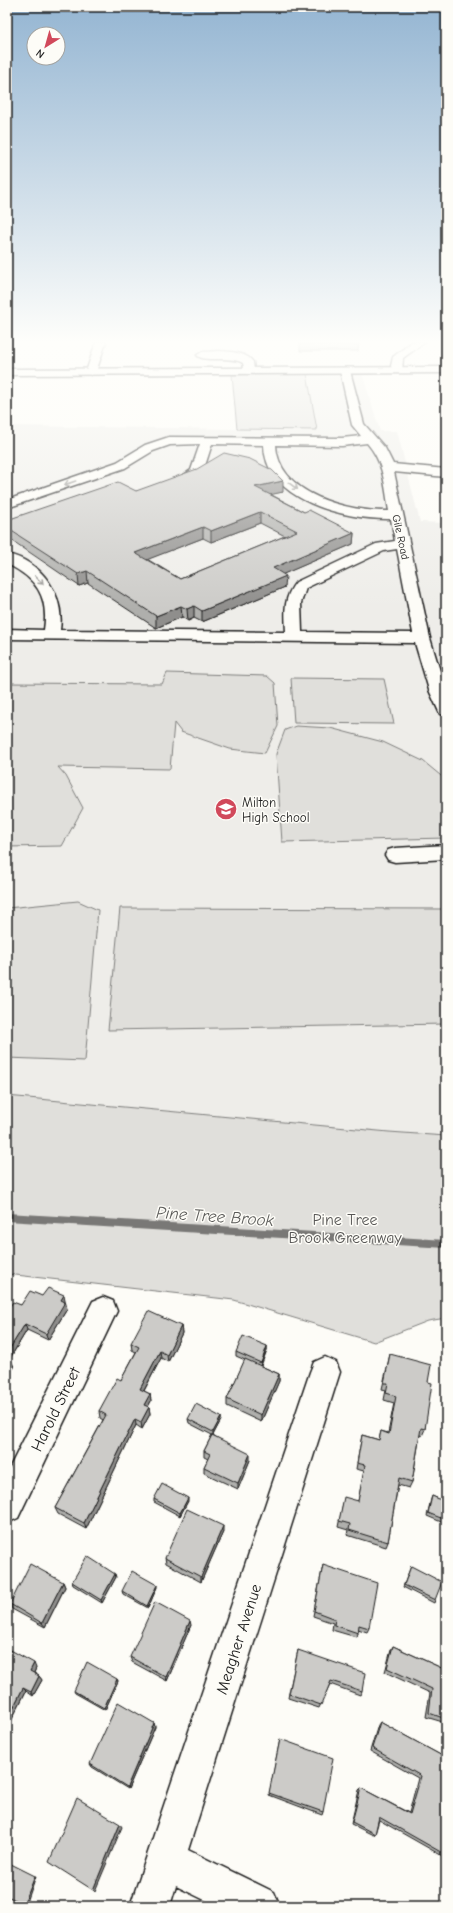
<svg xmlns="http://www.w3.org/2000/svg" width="453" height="1913" font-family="'Comic Neue',sans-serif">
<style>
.built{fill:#eeede9}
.green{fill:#e0dfdb;stroke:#7e7e7c}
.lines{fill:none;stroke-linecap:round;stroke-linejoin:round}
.stream{stroke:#797876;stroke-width:8}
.minor-casing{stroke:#1c1c1c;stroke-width:3}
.major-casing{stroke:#1c1c1c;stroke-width:3}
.minor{fill:#fdfcf7;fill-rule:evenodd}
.major{fill:#fdfcf7;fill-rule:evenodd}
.wall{fill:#afafac;stroke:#1c1c1c;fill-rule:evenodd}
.shaded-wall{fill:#8f8e8c;stroke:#1c1c1c}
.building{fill:#cccbc8;stroke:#1c1c1c;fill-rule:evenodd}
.oneway{stroke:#989794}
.labels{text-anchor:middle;stroke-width:3;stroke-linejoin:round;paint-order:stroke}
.far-street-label{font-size:11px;fill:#1c1c1c;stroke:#fdfcf7}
.poi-label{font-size:13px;fill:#1c1c1c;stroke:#fdfcf7;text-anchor:start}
.near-park-label{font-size:16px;fill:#575655;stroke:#fdfcf7}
.near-street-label{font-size:16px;fill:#1c1c1c;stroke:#fdfcf7}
.near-water-label{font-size:17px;font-style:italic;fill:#5a5a58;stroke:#fdfcf7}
</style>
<rect width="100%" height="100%" fill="#fdfcf7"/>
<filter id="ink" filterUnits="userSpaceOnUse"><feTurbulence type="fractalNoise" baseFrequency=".025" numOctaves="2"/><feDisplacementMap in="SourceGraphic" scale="8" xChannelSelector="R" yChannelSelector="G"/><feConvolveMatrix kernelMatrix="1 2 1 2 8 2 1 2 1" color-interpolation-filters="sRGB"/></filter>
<g filter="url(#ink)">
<!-- built -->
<path class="built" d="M 362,373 L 380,431 L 397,431 L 420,522 L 446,523 L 446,1136 L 389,1132 L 7,1096 L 7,426 L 317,430 L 307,374 Z"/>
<!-- green -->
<path class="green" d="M 307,374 L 317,430 L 237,429 L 232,375 Z
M 167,673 L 267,676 L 275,683 L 278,726 L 265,753 L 230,749 L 181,732 L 174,723 L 170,769 L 58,767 L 66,776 L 83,808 L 62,846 L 7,847 L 7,683 L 162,684 Z
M 291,678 L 384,679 L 394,724 L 294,723 Z
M 296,726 L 330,728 L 383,742 L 423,761 L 446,780 L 446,838 L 282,842 L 276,754 L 285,730 Z
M 78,901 L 98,910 L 85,1061 L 7,1058 L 7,908 Z
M 120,908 L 446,909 L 446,1024 L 108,1030 Z
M 7,1096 L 389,1132 L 446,1136 L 446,1318 L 428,1321 L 374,1342 L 234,1300 L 7,1274 Z"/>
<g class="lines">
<!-- stream -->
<path class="stream" d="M 7,1217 L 446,1244"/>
<!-- minor casing -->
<g class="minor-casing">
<path id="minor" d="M 96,342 L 106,342 L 96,372 L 91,375 L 86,372 Z
M 412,342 L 425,342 L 403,358 L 402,372 L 394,372 L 391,366 L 393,357 Z
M 220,351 C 231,352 246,352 253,362 L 254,371 L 249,374 L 245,373 L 243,363 C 230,355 203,363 197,355 L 202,352 Z
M 345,368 L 350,371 L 364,424 L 385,448 L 393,464 L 446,469 L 446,477 L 394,472 L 430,638 L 446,691 L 446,715 L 440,714 L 429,690 L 415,643 L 7,639 L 7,629 L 44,630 C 49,596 36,578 7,564 L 7,554 C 42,562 65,594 60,630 L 286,632 C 285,613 283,598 296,582 L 376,544 L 395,541 L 391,519 C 346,520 265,501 264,445 L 212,444 L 202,475 L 183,484 L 177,480 L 191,470 L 200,444 L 170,445 L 153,451 L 125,468 L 7,508 L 7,500 L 117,462 L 145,445 L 169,437 L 342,438 L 361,436 L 352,425 L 340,371 ZM 367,443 C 384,462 385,487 389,511 C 349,512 278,495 276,445 L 342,446 ZM 397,549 L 413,633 L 302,632 L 301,603 L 306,588 L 384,551 Z
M 446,845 L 446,859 L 395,862 L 388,860 L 385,855 L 388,850 L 395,848 Z
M 103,1297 L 113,1301 L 117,1311 L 18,1518 L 7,1523 L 7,1473 L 93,1301 Z
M 325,1357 L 336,1362 L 340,1372 L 188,1850 L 274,1892 L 280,1906 L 217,1906 L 176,1886 L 170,1906 L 130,1906 L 310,1372 L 314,1362 Z"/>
</g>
<!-- major casing -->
<g class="major-casing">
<path id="major" d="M 446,367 L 446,373 L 7,375 L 7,369 Z"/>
</g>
<!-- minor -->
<use href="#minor" class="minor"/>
<!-- major -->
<use href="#major" class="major"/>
</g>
<!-- wall -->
<path class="wall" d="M 300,342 L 359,342 L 358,351 L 300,351 Z
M 136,491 L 283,492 L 270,494 L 304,512 L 354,533 L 353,544 L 283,574 L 285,587 L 202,622 L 194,618 L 188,621 L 182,617 L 156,628 L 88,583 L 79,586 L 7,537 L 7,520 ZM 260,523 L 285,536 L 180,579 L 147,559 L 203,538 L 211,542 Z
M 445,561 L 446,561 L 446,578 L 443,569 Z
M 66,1302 L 65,1303 L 67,1309 L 48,1340 L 27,1330 L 9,1360 L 11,1361 L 14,1367 L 7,1379 L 7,1310 L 21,1305 Z
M 181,1326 L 182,1333 L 168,1362 L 161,1358 L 144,1391 L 150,1394 L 151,1401 L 148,1407 L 149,1407 L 150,1414 L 142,1429 L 136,1425 L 86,1529 L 58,1514 L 55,1508 L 103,1420 L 100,1418 L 99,1411 L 121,1380 L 136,1352 L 132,1350 L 131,1343 Z
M 267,1346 L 267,1350 L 261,1366 L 279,1374 L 279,1381 L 261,1422 L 227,1406 L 227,1399 L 245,1360 L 236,1356 L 236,1352 Z
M 390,1354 L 428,1382 L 425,1429 L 422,1436 L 420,1435 L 412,1482 L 409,1488 L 398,1485 L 388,1542 L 386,1547 L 347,1535 L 348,1530 L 338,1527 L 343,1503 L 358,1501 L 364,1471 L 356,1469 L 362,1435 L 379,1440 L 381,1431 L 388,1433 L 394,1403 L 384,1400 L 386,1390 L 382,1389 Z
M 221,1417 L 221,1420 L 213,1435 L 250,1460 L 238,1489 L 204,1473 L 204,1467 L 208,1459 L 204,1457 L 204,1451 L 212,1435 L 189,1423 L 188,1419 Z
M 432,1496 L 446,1502 L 446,1524 L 427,1516 L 431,1499 Z
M 154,1499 L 188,1501 L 180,1516 L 154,1502 Z
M 223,1532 L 201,1582 L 166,1563 L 165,1558 Z
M 323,1565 L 369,1628 L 367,1632 L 358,1629 L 356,1637 L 332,1630 L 333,1623 L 313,1616 Z
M 411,1566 L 435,1600 L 434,1603 L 403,1587 Z
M 116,1577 L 102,1603 L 73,1585 L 72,1582 Z
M 63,1582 L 65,1587 L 45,1627 L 12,1609 L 10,1604 Z
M 157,1587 L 148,1608 L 123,1594 L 122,1591 Z
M 191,1625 L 167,1681 L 132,1662 L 130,1657 Z
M 393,1646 L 446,1670 L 446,1723 L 426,1717 L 430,1693 L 385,1672 L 391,1650 Z
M 7,1648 L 36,1668 L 34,1673 L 39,1676 L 42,1680 L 33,1696 L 26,1691 L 9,1725 L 7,1724 Z
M 298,1650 L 362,1691 L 360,1695 L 330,1684 L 319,1708 L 288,1698 Z
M 117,1679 L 118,1681 L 105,1710 L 75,1693 L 74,1691 Z
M 380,1722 L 446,1758 L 446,1858 L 379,1820 L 375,1834 L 373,1835 L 351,1824 L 359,1790 L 361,1788 L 409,1813 L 418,1778 L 370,1751 L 378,1725 Z
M 154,1723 L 155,1727 L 128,1789 L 92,1767 L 90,1764 Z
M 280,1739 L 323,1812 L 322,1815 L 269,1795 Z"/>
<!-- shaded-wall -->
<path class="shaded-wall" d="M 283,481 L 283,492 L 255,498 L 255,487 Z
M 260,512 L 260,523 L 211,542 L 211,531 Z
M 203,527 L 203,538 L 136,564 L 135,553 Z
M 354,533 L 353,544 L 272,579 L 273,568 Z
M 87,571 L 88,583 L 79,586 L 78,574 Z
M 286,576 L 285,587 L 202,622 L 202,611 Z
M 181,606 L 182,617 L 156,628 L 156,616 Z
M 194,606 L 194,618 L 188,621 L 187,609 Z
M 64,1295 L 67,1309 L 48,1340 L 46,1334 L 61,1300 Z
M 25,1324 L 27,1330 L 7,1363 L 7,1353 Z
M 181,1326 L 182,1333 L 168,1362 L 167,1355 Z
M 267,1346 L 267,1350 L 260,1366 L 261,1363 Z
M 160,1351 L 161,1358 L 141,1396 L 140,1389 Z
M 11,1361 L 14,1367 L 7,1379 L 7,1369 Z
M 279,1374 L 279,1381 L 261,1422 L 261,1415 Z
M 150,1394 L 151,1401 L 145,1412 L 144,1405 Z
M 149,1407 L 150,1414 L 142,1429 L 141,1422 Z
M 221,1417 L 221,1420 L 213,1435 L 213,1432 Z
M 135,1419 L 136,1425 L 86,1529 L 84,1523 Z
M 250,1454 L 250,1460 L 238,1489 L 238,1483 Z
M 188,1498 L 188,1501 L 180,1516 L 180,1513 Z
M 223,1526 L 223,1532 L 201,1582 L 201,1577 Z
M 115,1574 L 116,1577 L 102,1603 L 101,1600 Z
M 63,1582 L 65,1587 L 45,1627 L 42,1623 Z
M 157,1585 L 157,1587 L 148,1608 L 147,1606 Z
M 190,1621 L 191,1625 L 167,1681 L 166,1677 Z
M 34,1663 L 36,1668 L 33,1675 L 30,1671 Z
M 39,1676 L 42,1680 L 33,1696 L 31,1692 Z
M 117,1679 L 118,1681 L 105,1710 L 104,1708 Z
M 23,1688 L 26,1691 L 9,1725 L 7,1723 L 7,1720 Z
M 154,1723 L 155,1727 L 128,1789 L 127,1787 Z
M 120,1824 L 122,1827 L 95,1891 L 93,1890 Z
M 35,1876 L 36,1876 L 26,1905 L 24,1904 Z"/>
<!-- building -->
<path class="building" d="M 301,342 L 359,342 L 358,345 L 301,344 Z
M 224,453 L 250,459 L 272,470 L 283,481 L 255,487 L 304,512 L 309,510 L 354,533 L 273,568 L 286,576 L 202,611 L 194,606 L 187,609 L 181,606 L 156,616 L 87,571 L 78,574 L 7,528 L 7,520 L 118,482 L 136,491 L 197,469 ZM 260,512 L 297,531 L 180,579 L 135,553 L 203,527 L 211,531 Z
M 48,1288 L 64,1295 L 61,1300 L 65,1302 L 46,1334 L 25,1324 L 7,1353 L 7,1310 L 13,1302 L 21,1305 L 30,1291 L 42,1296 Z
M 148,1311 L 181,1326 L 167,1355 L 160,1351 L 140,1389 L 150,1394 L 144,1405 L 149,1407 L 141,1422 L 135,1419 L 84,1523 L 55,1508 L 106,1415 L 99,1411 L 117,1378 L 121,1380 L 139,1347 L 131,1343 Z
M 243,1336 L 267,1346 L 261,1363 L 236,1352 Z
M 390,1354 L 431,1365 L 428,1382 L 432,1383 L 425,1429 L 421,1428 L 412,1482 L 399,1478 L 388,1542 L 349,1530 L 350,1524 L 339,1521 L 344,1497 L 358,1501 L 365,1465 L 357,1463 L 362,1435 L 379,1440 L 381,1431 L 389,1434 L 396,1396 L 386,1393 L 388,1383 L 384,1383 Z
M 7,1359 L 11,1361 L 7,1369 Z
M 245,1359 L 279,1374 L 261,1415 L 227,1399 Z
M 196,1404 L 221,1417 L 213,1432 L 188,1419 Z
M 212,1435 L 250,1454 L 238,1483 L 204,1467 L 210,1454 L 204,1451 Z
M 162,1484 L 188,1498 L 180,1513 L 154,1499 Z
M 432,1496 L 446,1502 L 446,1520 L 428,1513 Z
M 187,1509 L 223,1526 L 201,1577 L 165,1558 Z
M 87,1556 L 115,1574 L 101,1600 L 72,1582 Z
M 30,1564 L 63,1582 L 42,1623 L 10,1604 Z
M 323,1565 L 377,1583 L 369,1628 L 359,1625 L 358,1633 L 334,1625 L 335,1619 L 314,1611 Z
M 411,1566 L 442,1582 L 435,1600 L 404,1585 Z
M 132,1571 L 157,1585 L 147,1606 L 122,1591 Z
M 155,1602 L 190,1621 L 166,1677 L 130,1657 Z
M 393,1646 L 446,1670 L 446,1719 L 429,1713 L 432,1689 L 387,1668 Z
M 7,1648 L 34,1663 L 30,1671 L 39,1676 L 31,1692 L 23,1688 L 7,1720 Z
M 298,1650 L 365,1673 L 362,1691 L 331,1681 L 321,1705 L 289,1694 Z
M 87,1662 L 117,1679 L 104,1708 L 74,1691 Z
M 118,1702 L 154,1723 L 127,1787 L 90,1764 Z
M 380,1722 L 446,1758 L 446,1855 L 379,1817 L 375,1834 L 352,1822 L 361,1788 L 410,1814 L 421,1776 L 372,1748 Z
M 280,1739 L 333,1758 L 323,1812 L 269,1793 Z
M 77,1798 L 120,1824 L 93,1890 L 49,1862 Z
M 7,1862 L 35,1876 L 24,1904 L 7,1896 Z"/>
<!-- one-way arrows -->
<defs><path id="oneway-shaft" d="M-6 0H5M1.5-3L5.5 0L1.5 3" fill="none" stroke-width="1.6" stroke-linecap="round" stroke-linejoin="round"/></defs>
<g class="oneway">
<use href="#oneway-shaft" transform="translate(70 483) rotate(161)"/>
<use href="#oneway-shaft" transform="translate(293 486) rotate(37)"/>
<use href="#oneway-shaft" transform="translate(39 580) rotate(45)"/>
</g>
</g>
<!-- sky -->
<linearGradient id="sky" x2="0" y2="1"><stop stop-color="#94b5d2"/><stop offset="0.56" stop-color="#fefefb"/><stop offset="1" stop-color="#fefefb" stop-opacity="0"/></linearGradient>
<rect width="453" height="610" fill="url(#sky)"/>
<!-- icons -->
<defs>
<g id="school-disc" transform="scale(1.15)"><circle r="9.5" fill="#d1495b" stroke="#fdfcf7"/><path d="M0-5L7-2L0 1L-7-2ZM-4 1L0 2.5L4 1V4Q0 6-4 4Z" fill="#fff"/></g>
</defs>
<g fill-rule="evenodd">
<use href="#school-disc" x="226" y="809"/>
</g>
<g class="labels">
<!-- far-street labels -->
<g class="far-street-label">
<text transform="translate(401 537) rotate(78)" y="4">Gile Road</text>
</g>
<!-- poi labels -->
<g class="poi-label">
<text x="242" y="807">Milton<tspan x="242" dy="15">High School</tspan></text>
</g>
<!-- near-park labels -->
<g class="near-park-label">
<text x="345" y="1225">Pine Tree<tspan x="345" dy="18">Brook Greenway</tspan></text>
</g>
<!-- near-street labels -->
<g class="near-street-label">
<text transform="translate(55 1409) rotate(-64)" y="6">Harold Street</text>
<text transform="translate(238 1639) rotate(-72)" y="6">Meagher Avenue</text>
</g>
<!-- near-water labels -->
<g class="near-water-label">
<text transform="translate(215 1216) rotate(4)" y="6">Pine Tree Brook</text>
</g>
</g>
<!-- margin -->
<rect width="453" height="1913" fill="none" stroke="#fdfcf7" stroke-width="24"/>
<rect x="12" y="12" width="429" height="1889" fill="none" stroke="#1c1c1c" stroke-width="1.5" filter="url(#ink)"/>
<!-- north arrow -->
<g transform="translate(46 46) rotate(217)"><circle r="19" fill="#fdfcf7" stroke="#a3a29f"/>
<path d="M0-3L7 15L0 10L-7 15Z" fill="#d1495b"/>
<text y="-6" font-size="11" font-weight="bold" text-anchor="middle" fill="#1c1c1c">N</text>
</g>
</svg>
